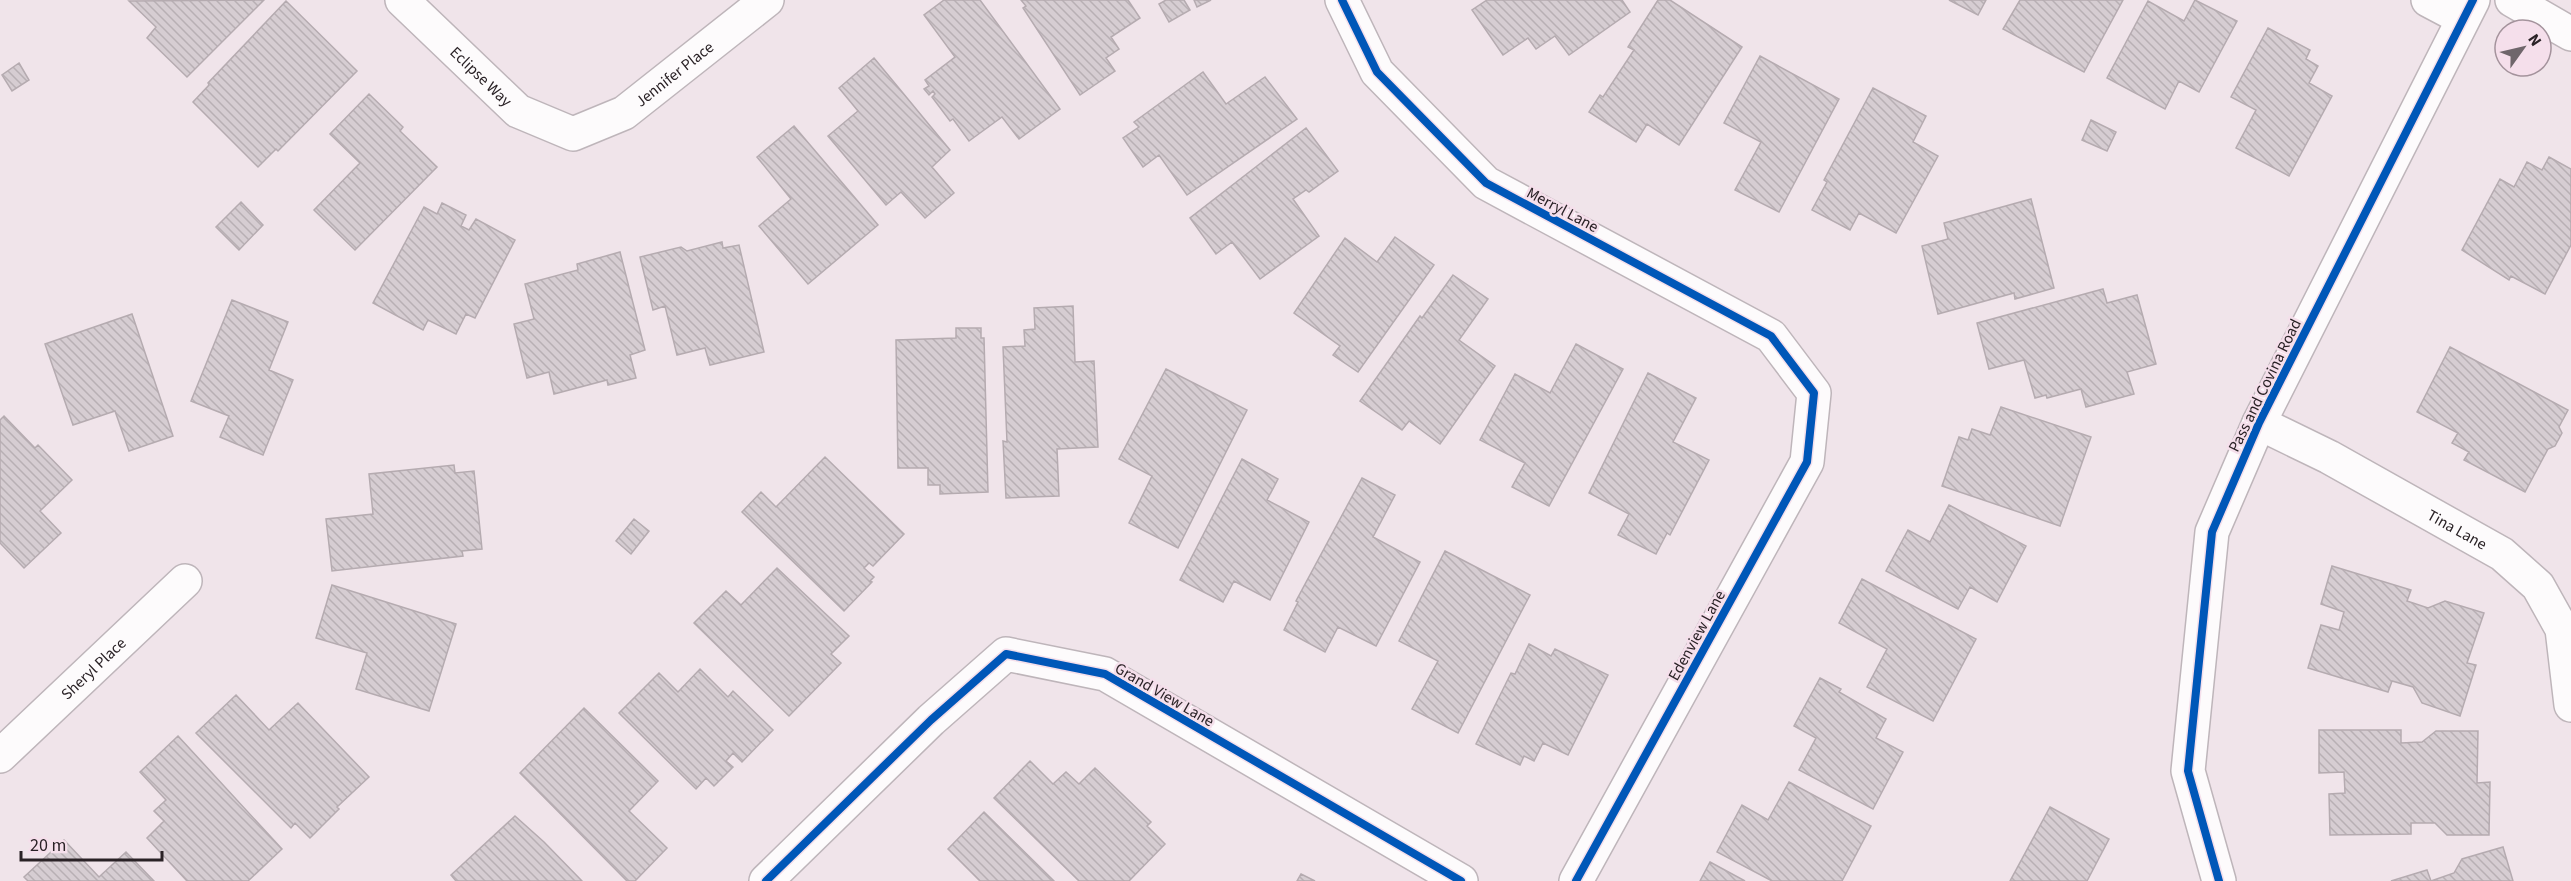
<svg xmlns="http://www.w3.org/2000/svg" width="2571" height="881" font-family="'Source Sans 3',sans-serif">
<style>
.building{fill:url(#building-back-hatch);stroke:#b5abb0;stroke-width:1.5}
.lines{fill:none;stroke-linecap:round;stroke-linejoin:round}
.minor-casing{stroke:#beb5ba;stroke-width:36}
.minor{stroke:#fdfbfc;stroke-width:33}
.cycleway-casing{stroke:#f5dfeb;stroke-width:11}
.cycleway{stroke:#0057b8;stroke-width:8}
.labels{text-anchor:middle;stroke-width:5;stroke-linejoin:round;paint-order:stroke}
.street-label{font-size:16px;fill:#2a2226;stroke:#f5dfeb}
</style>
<defs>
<pattern id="building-back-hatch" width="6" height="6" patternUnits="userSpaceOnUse" patternTransform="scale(1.5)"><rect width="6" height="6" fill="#d6cdd2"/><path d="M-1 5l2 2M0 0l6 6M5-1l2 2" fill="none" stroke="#b8b0b4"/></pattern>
</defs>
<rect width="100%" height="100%" fill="#f0e4ea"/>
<!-- building -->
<path class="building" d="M 264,0 L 187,77 L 147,38 L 156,27 L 129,1 Z
M 944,0 L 980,0 L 1060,109 L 1019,139 L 1002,117 L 969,141 L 953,119 L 950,121 L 932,97 L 935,94 L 933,91 L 929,95 L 924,89 L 929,86 L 925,80 L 955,57 L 924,15 Z
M 1021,0 L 1128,0 L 1140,18 L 1111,37 L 1119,49 L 1106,58 L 1115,71 L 1080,95 L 1023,8 L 1026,6 Z
M 1166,0 L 1184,0 L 1190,10 L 1169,22 L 1159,4 Z
M 1194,0 L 1211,0 L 1197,7 Z
M 1487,0 L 1622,0 L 1630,12 L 1569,55 L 1555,36 L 1536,49 L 1528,38 L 1503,55 L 1472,10 Z
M 1658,0 L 1670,0 L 1742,47 L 1679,145 L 1647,124 L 1636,142 L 1589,112 L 1600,95 L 1603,97 L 1634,50 L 1628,47 Z
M 1949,0 L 1986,0 L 1978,15 Z
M 2020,0 L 2123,0 L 2084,72 L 2003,29 Z
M 2195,0 L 2237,21 L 2199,92 L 2179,81 L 2165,109 L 2107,78 L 2148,1 L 2184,21 Z
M 286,1 L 357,71 L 278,151 L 276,149 L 258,167 L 193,102 L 209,85 L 208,83 Z
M 2268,28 L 2310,50 L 2306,59 L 2318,66 L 2309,83 L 2332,96 L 2289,176 L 2236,148 L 2256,110 L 2231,97 Z
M 1760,56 L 1839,99 L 1779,212 L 1735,190 L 1761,142 L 1724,123 Z
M 874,58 L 950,150 L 932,167 L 954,193 L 925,218 L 901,192 L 886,205 L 828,136 L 858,111 L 839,88 Z
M 19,63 L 29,80 L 12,91 L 2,75 Z
M 1203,72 L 1226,104 L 1265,77 L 1297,119 L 1187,195 L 1159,155 L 1143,167 L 1123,138 L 1139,127 L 1134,122 Z
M 1873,88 L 1926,116 L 1913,142 L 1938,156 L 1896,233 L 1859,213 L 1850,230 L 1812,210 L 1827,182 L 1824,180 Z
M 369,94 L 403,127 L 400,131 L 437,167 L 355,250 L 314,210 L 360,163 L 330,134 Z
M 2091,120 L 2116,132 L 2107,151 L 2082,140 Z
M 794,126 L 878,225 L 808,284 L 759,226 L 791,199 L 757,157 Z
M 1306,128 L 1338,171 L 1309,192 L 1306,190 L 1293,199 L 1319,236 L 1260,279 L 1232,242 L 1216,254 L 1190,218 Z
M 2549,157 L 2571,169 L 2571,245 L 2545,294 L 2511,276 L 2509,280 L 2462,250 L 2500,179 L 2514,187 L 2527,162 L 2542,170 Z
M 2031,199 L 2054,288 L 2015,299 L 2014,293 L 1938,314 L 1922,246 L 1948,239 L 1944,223 Z
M 241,202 L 263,225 L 239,250 L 216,227 Z
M 442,203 L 466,215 L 461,226 L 469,230 L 476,219 L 515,240 L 475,318 L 466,314 L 456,334 L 428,320 L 423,330 L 373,303 L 424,207 L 437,214 Z
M 1395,237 L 1434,265 L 1358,372 L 1333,355 L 1340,346 L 1294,313 L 1345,238 L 1377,262 Z
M 722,242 L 723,248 L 739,245 L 764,352 L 710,365 L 705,348 L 677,355 L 665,306 L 653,310 L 640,257 L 681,247 L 687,251 Z
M 620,252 L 645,350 L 630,355 L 636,378 L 608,385 L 607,380 L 554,394 L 549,372 L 527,378 L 514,324 L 534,319 L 525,284 L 578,270 L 577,264 Z
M 1453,275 L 1488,299 L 1459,340 L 1495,366 L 1440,444 L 1409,421 L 1402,430 L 1360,401 L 1420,316 L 1422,318 Z
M 2103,289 L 2107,303 L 2137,295 L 2156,364 L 2127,372 L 2134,394 L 2086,407 L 2081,389 L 2047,398 L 2046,395 L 2035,398 L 2024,360 L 1989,369 L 1977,323 Z
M 232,300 L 288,322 L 269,370 L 293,380 L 263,455 L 220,437 L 229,416 L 191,401 Z
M 1073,306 L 1075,362 L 1094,361 L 1098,447 L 1057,449 L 1059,496 L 1006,498 L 1003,441 L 1007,442 L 1003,347 L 1025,346 L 1024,330 L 1035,329 L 1034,308 Z
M 132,314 L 173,436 L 129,451 L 115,411 L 73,425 L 45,344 Z
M 956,328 L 981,328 L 981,338 L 984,338 L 988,492 L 940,494 L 940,485 L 928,485 L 928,468 L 898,468 L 896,340 L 956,338 Z
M 1576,344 L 1623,369 L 1549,506 L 1512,487 L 1525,463 L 1480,440 L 1515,374 L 1550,393 Z
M 2450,347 L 2568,410 L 2559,427 L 2562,433 L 2555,446 L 2548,449 L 2525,492 L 2464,460 L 2469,452 L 2452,443 L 2458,433 L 2417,412 Z
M 1166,369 L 1247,410 L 1178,548 L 1129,523 L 1152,476 L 1119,459 Z
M 1648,373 L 1696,398 L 1673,442 L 1709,460 L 1670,535 L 1667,533 L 1656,554 L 1618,535 L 1629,514 L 1589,493 Z
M 2001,407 L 2091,437 L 2060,526 L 1942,486 L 1959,437 L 1968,440 L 1972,429 L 1990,435 Z
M 4,416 L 35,448 L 38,445 L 72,480 L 40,511 L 61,533 L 24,568 L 0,543 L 0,420 Z
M 825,457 L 904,534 L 873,566 L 869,563 L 864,568 L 874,577 L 870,581 L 872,582 L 844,611 L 742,512 L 761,492 L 776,507 Z
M 1242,459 L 1278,479 L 1267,500 L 1309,522 L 1270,600 L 1234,581 L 1223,602 L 1180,580 Z
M 454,465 L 455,473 L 474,471 L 482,549 L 462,551 L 463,556 L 332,571 L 326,519 L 373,514 L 369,474 Z
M 1362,478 L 1395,495 L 1373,537 L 1420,562 L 1376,646 L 1338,627 L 1325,652 L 1284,630 L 1298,602 L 1296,601 Z
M 1949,505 L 2026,546 L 1997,602 L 1970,587 L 1958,609 L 1886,571 L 1908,530 L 1930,542 Z
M 634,519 L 649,531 L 631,554 L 616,541 Z
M 1445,551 L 1530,595 L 1458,733 L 1412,709 L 1438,661 L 1399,641 Z
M 2332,566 L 2411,590 L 2407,601 L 2428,608 L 2445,601 L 2484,613 L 2467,663 L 2476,665 L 2460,716 L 2422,703 L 2413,687 L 2392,681 L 2388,692 L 2308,668 L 2321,625 L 2339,630 L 2344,612 L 2321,604 Z
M 777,568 L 849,636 L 831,654 L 841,663 L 789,716 L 694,623 L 726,591 L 741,605 Z
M 1862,579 L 1976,639 L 1933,721 L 1867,687 L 1887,649 L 1839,623 Z
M 332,585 L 456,624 L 429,711 L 356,689 L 367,653 L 316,638 Z
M 1529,644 L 1551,656 L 1555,649 L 1608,675 L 1568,755 L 1543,743 L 1534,761 L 1524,756 L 1520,765 L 1476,744 L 1511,673 L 1515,674 Z
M 700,669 L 728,697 L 733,691 L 773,730 L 742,762 L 733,753 L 726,761 L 733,767 L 714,786 L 706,778 L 696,789 L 619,713 L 659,673 L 678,692 Z
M 1820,678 L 1841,689 L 1839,692 L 1886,719 L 1876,738 L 1903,752 L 1873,809 L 1799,770 L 1816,738 L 1794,726 Z
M 236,695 L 269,730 L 298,703 L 369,777 L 337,807 L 339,809 L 310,838 L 295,823 L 291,828 L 196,733 Z
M 584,708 L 658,781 L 629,811 L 667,848 L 635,881 L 627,881 L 520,773 Z
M 2319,730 L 2401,730 L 2401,743 L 2422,742 L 2436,731 L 2478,731 L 2477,783 L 2490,782 L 2489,835 L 2447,835 L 2435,823 L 2411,823 L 2411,834 L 2330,835 L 2329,794 L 2345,793 L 2344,772 L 2319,773 Z
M 178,736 L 282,849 L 248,881 L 187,881 L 147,838 L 164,821 L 154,811 L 166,800 L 140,772 Z
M 1030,761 L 1053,784 L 1066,772 L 1079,784 L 1095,768 L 1151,822 L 1147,826 L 1165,844 L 1129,881 L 1079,881 L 994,798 Z
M 1789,782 L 1871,826 L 1842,881 L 1772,881 L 1717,852 L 1742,805 L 1768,820 Z
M 2050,807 L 2109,839 L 2087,881 L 2010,881 Z
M 984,812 L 1054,881 L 980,881 L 948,849 Z
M 515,816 L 544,842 L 582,881 L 456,881 L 451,875 Z
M 64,840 L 99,877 L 126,852 L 154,881 L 28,881 L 24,877 Z
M 2503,847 L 2513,881 L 2391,881 L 2427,870 L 2431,881 L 2454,873 L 2462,859 Z
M 1710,862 L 1745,881 L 1700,881 Z
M 1301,874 L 1315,881 L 1297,881 Z"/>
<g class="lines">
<!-- minor casing -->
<g class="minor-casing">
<g id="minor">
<path id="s1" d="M 402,0 L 518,111 L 573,134 L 624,113 L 767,0"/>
<path d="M 1342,0 L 1377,72 L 1486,183 L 1771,336 L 1814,393 L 1807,462 L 1576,881"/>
<path d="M 2428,0 L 2462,18"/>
<path d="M 2512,0 L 2571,34"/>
<path id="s2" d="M 2259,423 L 2329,457 L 2502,554 L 2538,586 L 2562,629 L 2571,705"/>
<path id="s3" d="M 0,756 L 185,581"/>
<path d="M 766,881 L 931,720 L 1006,654 L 1105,674 L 1461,881"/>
<path d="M 2219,881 L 2188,771 L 2212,532 L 2259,423 L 2473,0"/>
</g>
</g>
<!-- minor -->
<use href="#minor" class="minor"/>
<!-- cycleway casing -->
<g class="cycleway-casing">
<path id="cycleway" d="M 1342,0 L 1377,72 L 1486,183 L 1771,336 L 1814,393 L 1807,462 L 1576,881
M 766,881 L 931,720 L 1006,654 L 1105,674 L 1461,881
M 2219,881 L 2188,771 L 2212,532 L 2259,423 L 2473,0"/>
</g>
<!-- cycleway -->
<use href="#cycleway" class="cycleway"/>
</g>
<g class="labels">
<!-- street labels -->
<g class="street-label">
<text dy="6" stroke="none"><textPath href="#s1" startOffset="339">Jennifer Place</textPath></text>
<text dy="6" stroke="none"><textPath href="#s1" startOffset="110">Eclipse Way</textPath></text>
<text transform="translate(1563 209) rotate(28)" y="6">Merryl Lane</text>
<text transform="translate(2264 385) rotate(-64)" y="6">Pass and Covina Road</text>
<text dy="6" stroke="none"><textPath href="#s2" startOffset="225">Tina Lane</textPath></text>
<text transform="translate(1696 635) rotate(-61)" y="6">Edenview Lane</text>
<text dy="6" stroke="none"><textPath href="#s3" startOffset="128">Sheryl Place</textPath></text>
<text transform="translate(1165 694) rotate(30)" y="6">Grand View Lane</text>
</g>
</g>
<!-- north arrow -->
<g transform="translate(2523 48) rotate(56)"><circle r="28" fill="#f5dfeb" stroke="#a4939c" stroke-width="1.5"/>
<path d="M0-4.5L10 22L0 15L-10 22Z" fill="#6f666b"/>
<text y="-9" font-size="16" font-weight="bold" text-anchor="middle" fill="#2a2226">N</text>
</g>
<!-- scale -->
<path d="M21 851v9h141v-9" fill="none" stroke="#2a2226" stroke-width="3"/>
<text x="30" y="851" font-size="18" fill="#2a2226" stroke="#f5dfeb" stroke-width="4.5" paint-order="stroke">20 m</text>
</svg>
